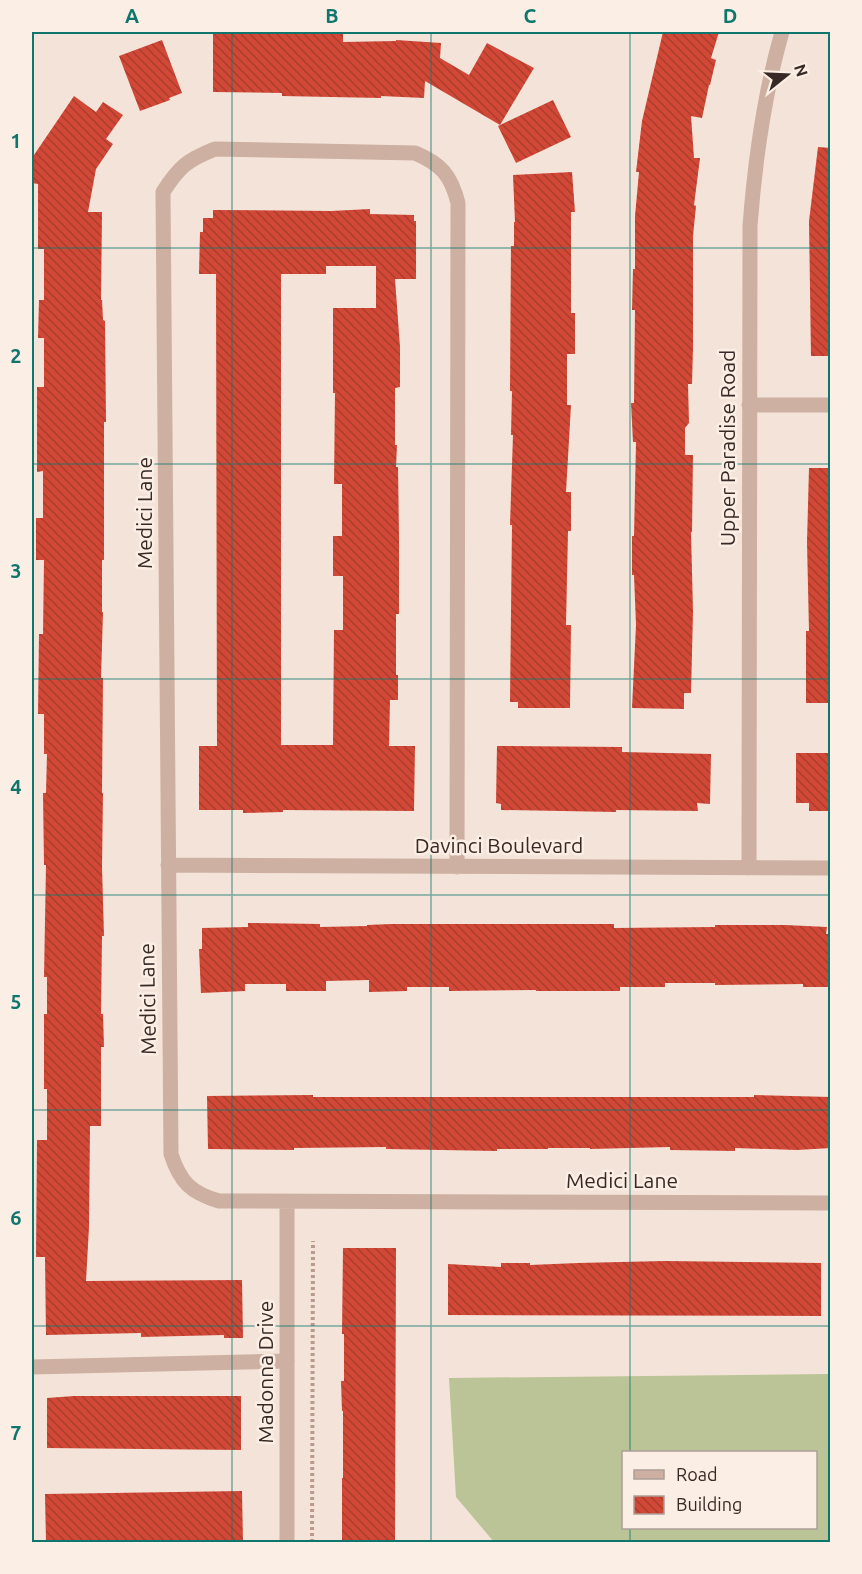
<svg xmlns="http://www.w3.org/2000/svg" width="862" height="1574" font-family="Ubuntu,sans-serif">
<style>
.grass{fill:#bbc496;fill-rule:evenodd}
.building{fill:url(#building-back-hatch);fill-rule:evenodd}
.lines{fill:none;stroke-linecap:round;stroke-linejoin:round}
.path{stroke:#b99a8d;stroke-width:4;stroke-dasharray:3 3;stroke-linecap:butt}
.service{stroke:#cdb0a2;stroke-width:15}
.minor{stroke:#cdb0a2;stroke-width:15}
.grid{fill:none;stroke:#0f766e;stroke-width:1.5;stroke-opacity:0.55}
.labels{text-anchor:middle;stroke-width:5;stroke-linejoin:round;paint-order:stroke}
.street-label{font-size:21px;fill:#372925;stroke:#fbeee4}
.neatline{fill:none;stroke:#0f766e;stroke-width:2}
.grid-label{font-size:20px;text-anchor:middle;font-weight:bold;fill:#0f766e}
</style>
<defs>
<pattern id="building-back-hatch" width="6" height="6" patternUnits="userSpaceOnUse" patternTransform="scale(1.5)"><rect width="6" height="6" fill="#d24837"/><path d="M-1 5l2 2M0 0l6 6M5-1l2 2" fill="none" stroke="#ab3c2e"/></pattern>
</defs>
<rect width="100%" height="100%" fill="#f4e3d8"/>
<!-- grass -->
<path class="grass" d="M 830,1374 L 830,1542 L 494,1542 L 456,1497 L 449,1378 ZM 624,1452 L 816,1452 L 816,1528 L 624,1528 Z"/>
<!-- building -->
<path class="building" d="M 213,32 L 343,32 L 343,42 L 396,41 L 396,40 L 441,43 L 440,58 L 469,75 L 487,43 L 534,68 L 500,125 L 425,81 L 424,98 L 381,96 L 381,98 L 282,96 L 282,93 L 213,92 Z
M 663,32 L 719,32 L 711,58 L 716,60 L 710,85 L 709,85 L 702,118 L 691,116 L 694,158 L 700,158 L 694,205 L 696,206 L 693,236 L 693,348 L 692,384 L 688,384 L 689,423 L 685,428 L 685,455 L 693,455 L 692,532 L 691,532 L 693,612 L 691,693 L 684,693 L 684,709 L 632,708 L 636,625 L 634,575 L 632,575 L 632,536 L 634,536 L 636,442 L 633,442 L 631,403 L 634,403 L 635,310 L 632,310 L 633,269 L 635,269 L 635,216 L 639,172 L 636,172 L 642,121 Z
M 162,40 L 182,93 L 169,98 L 170,100 L 140,111 L 119,56 Z
M 74,96 L 96,112 L 103,102 L 123,115 L 106,139 L 113,144 L 96,169 L 88,212 L 102,212 L 101,300 L 102,300 L 103,320 L 105,321 L 106,422 L 104,422 L 104,560 L 102,560 L 102,612 L 103,612 L 101,678 L 103,678 L 102,793 L 103,793 L 102,867 L 104,936 L 102,936 L 101,1014 L 103,1014 L 104,1047 L 101,1047 L 101,1126 L 90,1126 L 89,1227 L 86,1281 L 242,1280 L 243,1338 L 224,1338 L 224,1335 L 141,1337 L 141,1333 L 46,1335 L 45,1257 L 36,1257 L 37,1140 L 47,1140 L 47,1089 L 44,1089 L 44,1014 L 47,1014 L 47,977 L 44,977 L 46,865 L 44,865 L 43,793 L 46,793 L 47,754 L 44,754 L 44,714 L 38,714 L 39,634 L 43,634 L 44,560 L 36,560 L 36,518 L 43,518 L 43,471 L 37,472 L 37,387 L 44,387 L 44,338 L 38,338 L 39,300 L 44,300 L 44,249 L 38,249 L 38,184 L 32,183 L 32,170 L 34,155 Z
M 553,100 L 571,137 L 516,163 L 498,126 Z
M 818,147 L 831,148 L 831,356 L 811,356 L 809,221 Z
M 572,172 L 575,212 L 571,212 L 571,313 L 575,313 L 575,354 L 567,354 L 567,405 L 571,405 L 566,492 L 571,492 L 571,531 L 568,531 L 566,625 L 571,625 L 570,708 L 518,708 L 518,702 L 510,702 L 512,525 L 510,525 L 513,435 L 511,435 L 512,391 L 510,391 L 511,246 L 514,246 L 514,222 L 515,222 L 513,175 Z
M 370,209 L 370,214 L 414,215 L 414,221 L 416,221 L 416,279 L 395,279 L 400,347 L 400,387 L 395,388 L 395,445 L 397,445 L 396,467 L 398,467 L 399,536 L 399,614 L 396,614 L 396,675 L 398,675 L 398,700 L 390,700 L 389,746 L 415,746 L 414,811 L 283,810 L 283,812 L 243,813 L 243,810 L 199,810 L 199,746 L 217,746 L 216,274 L 199,274 L 200,232 L 203,232 L 203,218 L 213,218 L 213,210 L 331,211 ZM 326,266 L 376,266 L 376,308 L 333,308 L 333,393 L 335,393 L 334,484 L 342,484 L 342,536 L 333,536 L 333,576 L 343,576 L 343,630 L 334,630 L 333,745 L 281,745 L 281,274 L 326,274 Z
M 809,468 L 831,468 L 831,703 L 806,703 L 806,631 L 809,631 L 807,542 Z
M 497,746 L 622,747 L 622,752 L 711,754 L 710,804 L 697,803 L 698,811 L 616,810 L 616,812 L 501,810 L 501,804 L 496,803 Z
M 796,753 L 831,753 L 831,811 L 809,811 L 809,803 L 796,803 Z
M 248,923 L 320,924 L 320,927 L 367,926 L 367,925 L 391,924 L 614,924 L 614,928 L 715,927 L 715,925 L 785,925 L 827,927 L 826,934 L 831,934 L 831,987 L 803,987 L 803,984 L 715,985 L 715,983 L 665,983 L 665,987 L 620,987 L 620,991 L 536,991 L 536,990 L 449,991 L 449,987 L 407,987 L 407,991 L 369,992 L 369,980 L 326,981 L 326,991 L 286,991 L 286,984 L 245,984 L 245,991 L 201,993 L 199,949 L 202,949 L 202,928 L 248,927 Z
M 313,1095 L 313,1097 L 754,1097 L 754,1095 L 831,1097 L 831,1148 L 797,1150 L 735,1148 L 735,1151 L 670,1150 L 670,1147 L 590,1149 L 590,1148 L 548,1148 L 548,1149 L 497,1149 L 497,1151 L 386,1149 L 386,1147 L 294,1148 L 294,1150 L 208,1149 L 207,1096 Z
M 343,1248 L 396,1248 L 395,1542 L 342,1542 L 342,1478 L 343,1478 L 343,1411 L 342,1411 L 341,1381 L 344,1381 L 344,1334 L 342,1334 Z
M 665,1261 L 821,1263 L 821,1316 L 448,1315 L 448,1264 L 501,1267 L 501,1263 L 530,1263 L 530,1265 L 578,1263 Z
M 74,1396 L 241,1396 L 241,1450 L 47,1448 L 47,1398 Z
M 242,1491 L 243,1542 L 46,1542 L 45,1494 Z"/>
<g class="lines">
<!-- path -->
<path class="path" d="M 312,1542 L 313,1241"/>
<!-- service -->
<path class="service" d="M 32,1367 L 287,1361"/>
<!-- minor -->
<path class="minor" d="M 749,405 L 830,405
M 168,865 L 830,868
M 457,867 L 458,203 C 451,175 441,164 415,153 L 215,149 C 187,160 179,167 163,192 L 171,1154 C 180,1182 191,1193 219,1201 L 830,1203
M 749,868 L 750,226 C 755,160 764,95 782,32
M 287,1542 L 287,1202"/>
</g>
<!-- grid -->
<path class="grid" d="M 232,32 L 232,1542M 431,32 L 431,1542M 630,32 L 630,1452M 32,248 L 830,248M 32,464 L 830,464M 32,679 L 830,679M 32,895 L 830,895M 32,1110 L 830,1110M 32,1326 L 830,1326M 630,1528 L 630,1542"/>
<g class="labels">
<!-- street labels -->
<g class="street-label">
<text transform="translate(728 448) rotate(-90)" y="7">Upper Paradise Road</text>
<text transform="translate(145 513) rotate(-90)" y="7">Medici Lane</text>
<text x="499" y="853">Davinci Boulevard</text>
<text transform="translate(148 999) rotate(-91)" y="7">Medici Lane</text>
<text x="622" y="1188">Medici Lane</text>
<text transform="translate(266 1372) rotate(-90)" y="7">Madonna Drive</text>
</g>
</g>
<!-- border -->
<rect width="862" height="1574" fill="none" stroke="#fbeee4" stroke-width="66"/>
<!-- legend -->
<rect x="622" y="1451" width="195" height="78" fill="#fbeee4" stroke="#ad9f98" stroke-width="1.5"/>
<rect x="634" y="1470" width="30" height="9" fill="#cdb0a2" stroke="#ad9f98" stroke-width="1.5"/>
<text x="676" y="1481" font-size="18" fill="#372925">Road</text>
<rect x="634" y="1496" width="30" height="18" fill="url(#building-back-hatch)" stroke="#ad9f98" stroke-width="1.5"/>
<text x="676" y="1511" font-size="18" fill="#372925">Building</text>
<!-- north arrow -->
<g transform="translate(787 75) rotate(72)" stroke="#fbeee4" stroke-width="4.5" paint-order="stroke">
<path d="M0-4.5L10 22L0 15L-10 22Z" fill="#372925"/>
<text y="-9" font-size="16" font-weight="bold" text-anchor="middle" fill="#372925">N</text>
</g>
<rect x="33" y="33" width="796" height="1508" class="neatline"/>
<g class="grid-label">
<text x="132" y="23">A</text>
<text x="332" y="23">B</text>
<text x="530" y="23">C</text>
<text x="730" y="23">D</text>
<text x="16" y="148">1</text>
<text x="16" y="363">2</text>
<text x="16" y="578">3</text>
<text x="16" y="794">4</text>
<text x="16" y="1009">5</text>
<text x="16" y="1225">6</text>
<text x="16" y="1440">7</text>
</g>
</svg>
